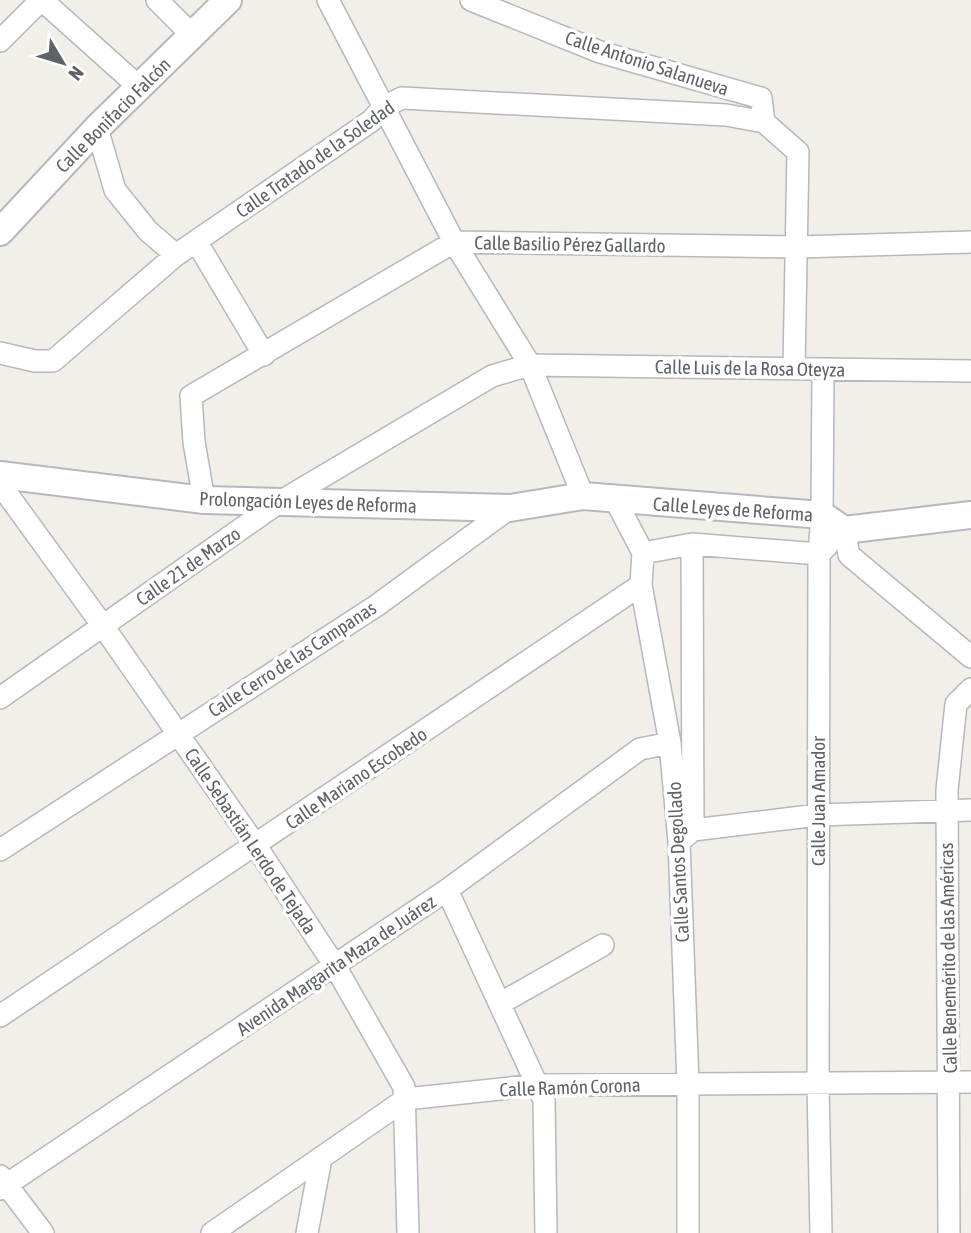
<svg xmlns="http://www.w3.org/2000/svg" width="971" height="1233" font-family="'Asap Condensed',sans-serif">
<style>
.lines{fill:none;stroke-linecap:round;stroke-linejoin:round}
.minor-casing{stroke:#b5b8bc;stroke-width:24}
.tertiary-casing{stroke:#b5b8bc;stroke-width:30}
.minor{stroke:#fff;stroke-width:21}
.tertiary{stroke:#fff;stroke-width:26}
.labels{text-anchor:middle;stroke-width:7;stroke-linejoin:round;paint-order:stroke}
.street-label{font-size:19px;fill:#5f6368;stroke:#fff}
</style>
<rect width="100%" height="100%" fill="#f1efe8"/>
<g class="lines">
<!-- minor casing -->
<g class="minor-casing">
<path id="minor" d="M 42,0 L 139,87
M 157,0 L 192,35
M 328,0 L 454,242 L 530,365 L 583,496
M 471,0 L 600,52 L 761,98 L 764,122
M 0,41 L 41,0
M 764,122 L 798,152 L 794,368
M 97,128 L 115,190 L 148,231 L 176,255
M 196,241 L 264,355
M 0,353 L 35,361 L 53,361 L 176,255 L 371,121 L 384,107 L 402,98 L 726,115 L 764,122
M 0,484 L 103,626 L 256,846 L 335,966 L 404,1087 L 408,1233
M 204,500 L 194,442 L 191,396 L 454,242 L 798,247 L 971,242
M 616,501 L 643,553 L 641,585 L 670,743 L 679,842 L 688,1084 L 688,1233
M 844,530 L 849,555 L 971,657
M 692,544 L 693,830
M 643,553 L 692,544 L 819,554 L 827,546
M 0,698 L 278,503 L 492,376 L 530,365 L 971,371
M 679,842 L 693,830 L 818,815 L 971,810
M 0,850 L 376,606 L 510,508
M 447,890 L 544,1100 L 546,1233
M 501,1003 L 603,945
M 0,1016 L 641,585
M 0,1176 L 43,1233
M 0,1189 L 447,890 L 640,749 L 670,743
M 212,1233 L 406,1099 L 538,1085 L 971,1082
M 307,1233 L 321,1158
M 821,1233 L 818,1083 L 819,554 L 822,515 L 823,369
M 949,1233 L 947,790 L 956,704 L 971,689"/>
</g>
<!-- tertiary casing -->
<g class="tertiary-casing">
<path id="tertiary" d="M 0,232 L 97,128 L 228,0
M 0,475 L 204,500 L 510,508 L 583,496 L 822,515 L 844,530 L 971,515"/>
</g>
<!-- minor -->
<use href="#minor" class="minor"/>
<!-- tertiary -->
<use href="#tertiary" class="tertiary"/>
</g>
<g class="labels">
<!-- street labels -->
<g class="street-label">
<text transform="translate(647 63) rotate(18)" y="7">Calle Antonio Salanueva</text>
<text transform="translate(113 115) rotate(-45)" y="7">Calle Bonifacio Falcón</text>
<text transform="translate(315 159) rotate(-35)" y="7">Calle Tratado de la Soledad</text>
<text transform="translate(570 244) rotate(1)" y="7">Calle Basilio Pérez Gallardo</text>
<text transform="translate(750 368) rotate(1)" y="7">Calle Luis de la Rosa Oteyza</text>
<text transform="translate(308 502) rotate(2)" y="7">Prolongación Leyes de Reforma</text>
<text transform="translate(733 509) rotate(4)" y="7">Calle Leyes de Reforma</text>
<text transform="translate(188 566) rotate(-35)" y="7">Calle 21 de Marzo</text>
<text transform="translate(292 659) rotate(-33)" y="7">Calle Cerro de las Campanas</text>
<text transform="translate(356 778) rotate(-34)" y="7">Calle Mariano Escobedo</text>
<text transform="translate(818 801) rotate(-90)" y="7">Calle Juan Amador</text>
<text transform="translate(251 841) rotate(56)" y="7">Calle Sebastián Lerdo de Tejada</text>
<text transform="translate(678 862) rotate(-93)" y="7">Calle Santos Degollado</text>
<text transform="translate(948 958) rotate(-91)" y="7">Calle Benemérito de las Américas</text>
<text transform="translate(336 965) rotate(-34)" y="7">Avenida Margarita Maza de Juárez</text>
<text transform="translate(570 1087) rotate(-2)" y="7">Calle Ramón Corona</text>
</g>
</g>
<!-- north arrow -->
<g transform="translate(63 63) rotate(128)" stroke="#ffffff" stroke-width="5" paint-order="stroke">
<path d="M0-5L12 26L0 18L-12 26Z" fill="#5f6368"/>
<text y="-10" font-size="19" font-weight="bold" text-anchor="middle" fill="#5f6368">N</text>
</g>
</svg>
